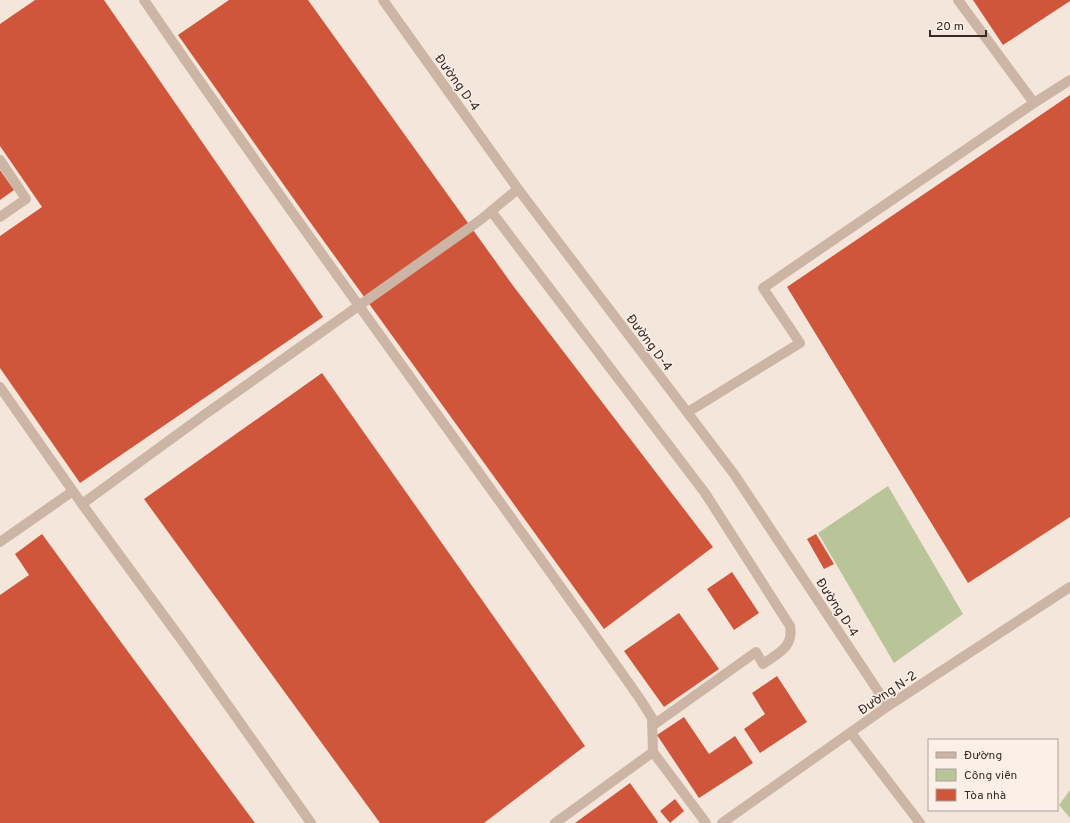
<svg xmlns="http://www.w3.org/2000/svg" width="1070" height="823" font-family="Overpass,sans-serif">
<style>
.green{fill:#b9c499}
.building{fill:#d0563b}
.lines{fill:none;stroke-linecap:round;stroke-linejoin:round}
.street{stroke:#cdb5a5;stroke-width:10}
.labels{text-anchor:middle;stroke-width:3;stroke-linejoin:round;paint-order:stroke}
.street-label{font-size:13px;fill:#382b27;stroke:#fbf0e7}
</style>
<rect width="100%" height="100%" fill="#f4e6da"/>
<!-- green -->
<path class="green" d="M 888,486 L 963,614 L 894,663 L 818,533 Z
M 1070,790 L 1070,818 L 1059,805 Z"/>
<!-- building -->
<path class="building" d="M 35,0 L 104,0 L 323,317 L 80,483 L 0,368 L 0,236 L 42,207 L 0,146 L 0,24 Z
M 229,0 L 308,0 L 514,287 L 713,547 L 604,629 L 310,222 L 178,35 Z
M 973,0 L 1070,0 L 1070,1 L 1003,45 Z
M 1070,95 L 1070,517 L 968,583 L 787,287 Z
M 0,170 L 14,190 L 0,200 Z
M 322,373 L 585,746 L 484,823 L 380,823 L 144,499 Z
M 42,534 L 129,653 L 255,823 L 0,823 L 0,595 L 29,575 L 15,554 Z
M 816,534 L 834,564 L 824,569 L 807,539 Z
M 732,572 L 759,613 L 734,630 L 707,589 Z
M 679,613 L 719,669 L 664,707 L 624,651 Z
M 777,676 L 807,722 L 760,753 L 744,729 L 765,714 L 752,693 Z
M 684,717 L 709,754 L 735,736 L 753,763 L 699,798 L 657,735 Z
M 630,783 L 658,822 L 657,823 L 575,823 Z
M 675,799 L 684,811 L 670,823 L 660,811 Z"/>
<g class="lines">
<!-- street -->
<path class="street" d="M 144,0 C 305,236 476,465 640,699 L 652,718 L 653,752
M 383,0 L 518,189 L 734,474 L 888,706
M 958,0 L 1034,103 L 1070,80
M 0,160 L 26,199 L 0,217
M 491,211 L 705,493 L 790,626 C 794,647 778,653 763,664 L 756,652 L 652,726
M 0,387 L 82,504
M 688,412 L 800,343 L 763,288 L 1034,103
M 0,542 L 73,491
M 851,733 L 920,823
M 311,823 L 186,646 L 82,504 L 204,415 L 479,221 L 518,189
M 555,823 L 653,752 L 706,823
M 722,823 L 888,706 L 1070,587"/>
</g>
<g class="labels">
<!-- street labels -->
<g class="street-label">
<text transform="translate(458 82) rotate(54)" y="5">Đường D-4</text>
<text transform="translate(650 342) rotate(53)" y="5">Đường D-4</text>
<text transform="translate(838 607) rotate(57)" y="5">Đường D-4</text>
<text transform="translate(887 692) rotate(-34)" y="5">Đường N-2</text>
</g>
</g>
<!-- legend -->
<rect x="928" y="739" width="130" height="72" fill="#fbf0e7" stroke="#ada19a"/>
<rect x="936" y="752" width="20" height="6" fill="#cdb5a5" stroke="#ada19a"/>
<text x="964" y="759" font-size="12" fill="#382b27">Đường</text>
<rect x="936" y="769" width="20" height="12" fill="#b9c499" stroke="#ada19a"/>
<text x="964" y="779" font-size="12" fill="#382b27">Công viên</text>
<rect x="936" y="789" width="20" height="12" fill="#d0563b" stroke="#ada19a"/>
<text x="964" y="799" font-size="12" fill="#382b27">Tòa nhà</text>
<!-- scale -->
<path d="M930 30v6h56v-6" fill="none" stroke="#382b27" stroke-width="2"/>
<text x="936" y="30" font-size="12" fill="#382b27" stroke="#fbf0e7" stroke-width="3" paint-order="stroke">20 m</text>
</svg>
